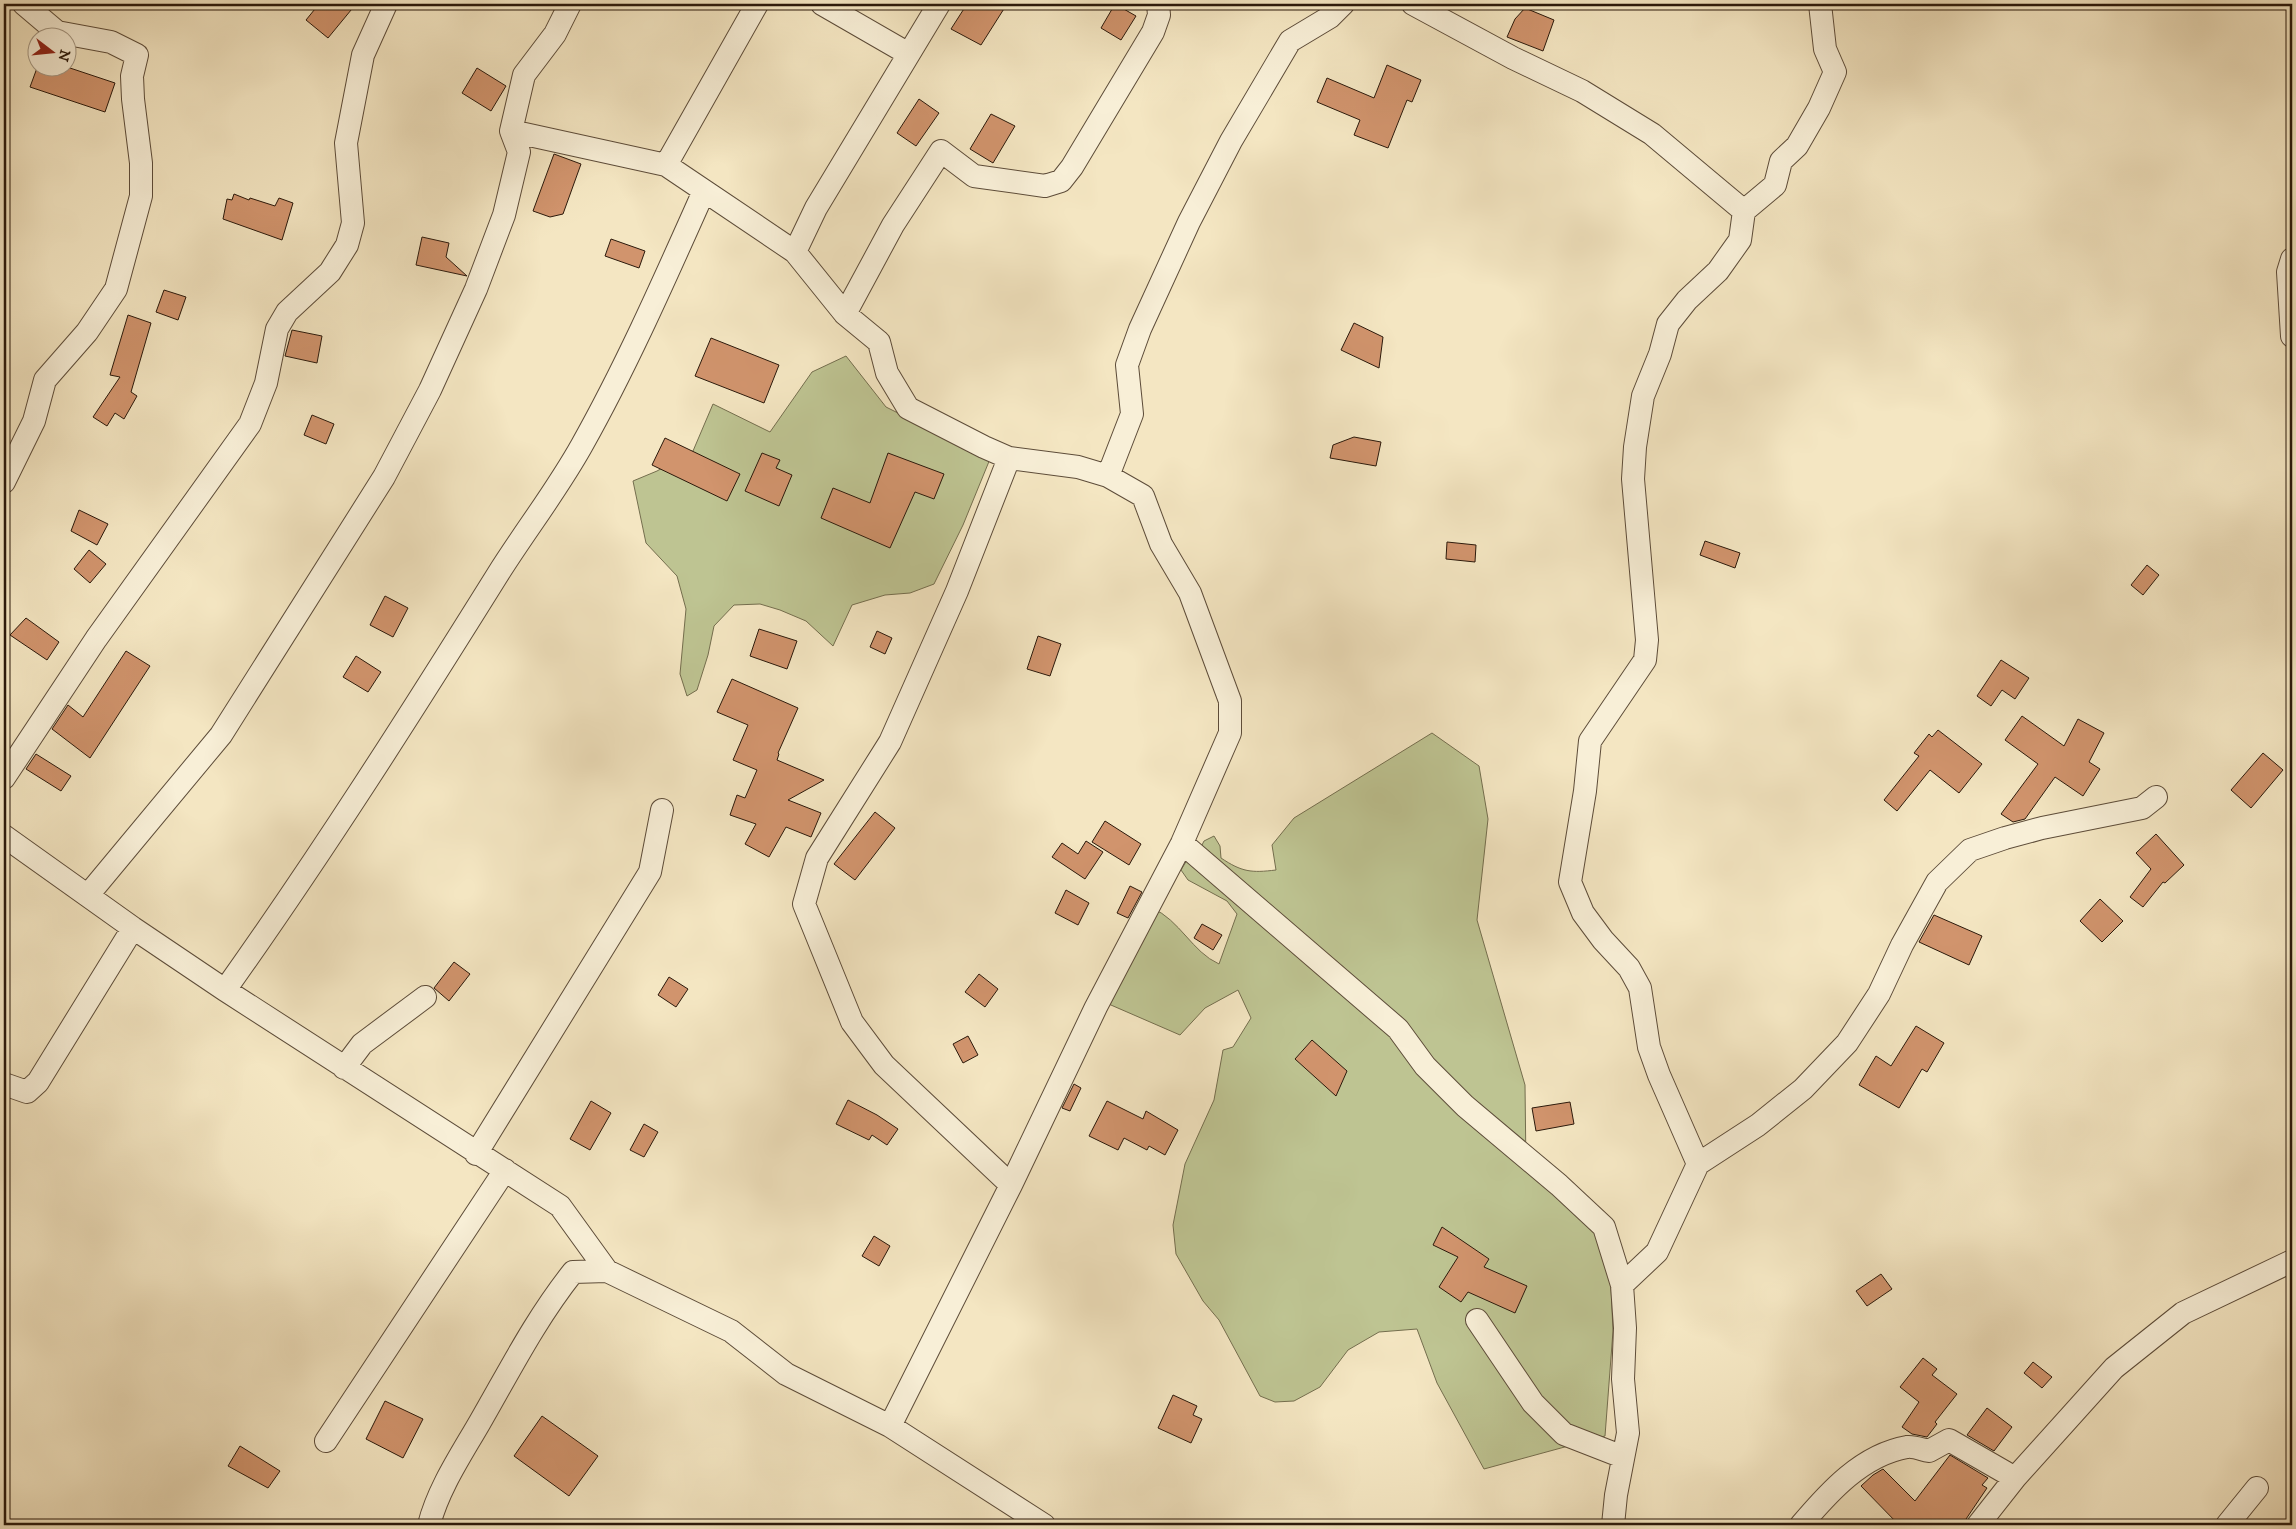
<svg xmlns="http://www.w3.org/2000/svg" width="2296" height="1529" font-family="'IM FELL DW Pica',serif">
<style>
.green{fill:#bec492;stroke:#746e4e}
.building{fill:#d1946d;stroke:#2b190b}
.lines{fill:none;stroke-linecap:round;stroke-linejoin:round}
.minor-casing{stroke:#5d4c39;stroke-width:24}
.minor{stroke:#f8efd7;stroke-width:22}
</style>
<rect width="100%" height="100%" fill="#f4e6c2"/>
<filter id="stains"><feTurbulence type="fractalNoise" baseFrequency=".004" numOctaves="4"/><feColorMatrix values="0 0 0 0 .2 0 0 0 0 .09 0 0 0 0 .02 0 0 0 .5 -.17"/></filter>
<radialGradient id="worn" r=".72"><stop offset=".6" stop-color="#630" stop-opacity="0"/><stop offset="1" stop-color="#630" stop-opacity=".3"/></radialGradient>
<!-- green -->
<path class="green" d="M 846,356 L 886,407 L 990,459 L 963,525 L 934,584 L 910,593 L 885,595 L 852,605 L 833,646 L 806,621 L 780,610 L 760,604 L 734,605 L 714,626 L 708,655 L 697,690 L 687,696 L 680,674 L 686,609 L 677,576 L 646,543 L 633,481 L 657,471 L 693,451 L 713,404 L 770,432 L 812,372 Z
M 1432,733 L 1479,766 L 1488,819 L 1477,920 L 1525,1085 L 1526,1169 L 1590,1222 L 1610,1265 L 1613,1331 L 1605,1436 L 1484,1469 L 1437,1383 L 1417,1329 L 1379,1332 L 1348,1350 L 1320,1387 L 1294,1401 L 1275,1402 L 1260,1396 L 1219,1320 L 1203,1301 L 1176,1254 L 1173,1225 L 1185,1164 L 1214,1100 L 1223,1050 L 1233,1047 L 1251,1018 L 1238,990 L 1205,1008 L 1180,1035 L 1104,1002 L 1152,908 C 1180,920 1192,952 1219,964 L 1237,914 L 1227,901 L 1188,880 L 1181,870 L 1193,850 L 1200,849 L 1204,841 L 1214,836 L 1220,846 L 1221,858 C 1242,872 1251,873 1276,870 L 1272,845 L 1294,818 Z"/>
<!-- building -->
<path class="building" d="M 319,4 L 356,4 L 328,38 L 306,20 Z
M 967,4 L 1007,4 L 981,45 L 951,29 Z
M 1115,4 L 1136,16 L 1121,40 L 1101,28 Z
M 1525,8 L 1554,20 L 1543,51 L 1507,37 L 1515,19 Z
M 1387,65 L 1421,80 L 1412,102 L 1407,100 L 1388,148 L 1354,135 L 1360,120 L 1317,102 L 1327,78 L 1374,98 Z
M 37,68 L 70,68 L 115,83 L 105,112 L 30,87 Z
M 477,68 L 506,86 L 491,111 L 462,93 Z
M 919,99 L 939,113 L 916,146 L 897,133 Z
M 991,114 L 1015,126 L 993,163 L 970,149 Z
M 554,154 L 581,164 L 563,214 L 550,217 L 533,211 Z
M 234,194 L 249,200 L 250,198 L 275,206 L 279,198 L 293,203 L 282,240 L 223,219 L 227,199 L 232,200 Z
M 422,237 L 449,243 L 446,257 L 467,276 L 416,265 Z
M 611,239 L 645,251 L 639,268 L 605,256 Z
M 164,290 L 186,297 L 178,320 L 156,312 Z
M 128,315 L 151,323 L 131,392 L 137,396 L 124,419 L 115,413 L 107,426 L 93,417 L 120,377 L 110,375 Z
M 1354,323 L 1383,337 L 1379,368 L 1341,350 Z
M 292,330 L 322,336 L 317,363 L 285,356 Z
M 711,338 L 779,365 L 764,403 L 695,376 Z
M 312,415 L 334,424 L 326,444 L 304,435 Z
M 1354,437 L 1381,442 L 1376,466 L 1330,458 L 1333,445 Z
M 665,438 L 740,474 L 727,501 L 652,465 Z
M 762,453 L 780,460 L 776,468 L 792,475 L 779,506 L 745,491 Z
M 888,453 L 944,474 L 934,499 L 915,492 L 890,548 L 821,518 L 833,488 L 870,503 Z
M 79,510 L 108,524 L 97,545 L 71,531 Z
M 1705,541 L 1740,553 L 1735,568 L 1700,555 Z
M 1447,542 L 1476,545 L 1475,562 L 1446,559 Z
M 89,550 L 106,564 L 90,583 L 74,569 Z
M 2147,565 L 2159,575 L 2143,595 L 2131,585 Z
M 385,596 L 408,608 L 393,637 L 370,625 Z
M 26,618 L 59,642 L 47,660 L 10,635 Z
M 759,629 L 797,641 L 787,669 L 750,656 Z
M 877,631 L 892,638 L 885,654 L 870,647 Z
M 1038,636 L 1061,644 L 1050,676 L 1027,669 Z
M 126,651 L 150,666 L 90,758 L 52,729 L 68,705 L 83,717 Z
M 356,656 L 381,672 L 368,692 L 343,677 Z
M 2001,660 L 2029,678 L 2015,699 L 2002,690 L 1991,706 L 1977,696 Z
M 732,679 L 798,708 L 778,753 L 779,754 L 777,760 L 824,780 L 788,800 L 821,813 L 811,837 L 786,827 L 769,857 L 745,844 L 756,824 L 730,815 L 737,795 L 745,798 L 757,770 L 733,760 L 748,725 L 717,712 Z
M 2022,716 L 2064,746 L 2078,719 L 2104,733 L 2089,762 L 2100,769 L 2083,796 L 2055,777 L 2025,819 L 2013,822 L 2001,814 L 2038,764 L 2005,740 Z
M 1938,730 L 1982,764 L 1959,793 L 1930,770 L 1897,811 L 1884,800 L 1919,756 L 1914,753 L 1929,734 L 1932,737 Z
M 2263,753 L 2283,770 L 2251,808 L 2231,790 Z
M 36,754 L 71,776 L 61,791 L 26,769 Z
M 875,812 L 895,828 L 855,880 L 834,864 Z
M 1105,821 L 1141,844 L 1129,865 L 1092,842 Z
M 2156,834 L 2184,865 L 2165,883 L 2163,882 L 2143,907 L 2130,897 L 2151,869 L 2136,853 Z
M 1086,841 L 1103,852 L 1085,879 L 1052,857 L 1062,843 L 1078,854 Z
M 1130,886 L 1142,892 L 1128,918 L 1117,913 Z
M 1066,890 L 1089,903 L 1078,925 L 1055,913 Z
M 2100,899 L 2123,921 L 2102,942 L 2080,921 Z
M 1934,915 L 1982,936 L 1969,965 L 1919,942 Z
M 1202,924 L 1222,935 L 1213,950 L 1194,938 Z
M 454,962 L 470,974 L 449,1001 L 434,988 Z
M 979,974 L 998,989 L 985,1007 L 965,992 Z
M 669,977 L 688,989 L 676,1007 L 658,995 Z
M 1916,1026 L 1944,1043 L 1927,1072 L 1922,1069 L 1899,1108 L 1859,1085 L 1876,1056 L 1891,1066 Z
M 968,1036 L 978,1055 L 963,1063 L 953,1044 Z
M 1312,1040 L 1347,1071 L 1336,1096 L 1295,1059 Z
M 1074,1084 L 1081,1088 L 1070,1111 L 1062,1108 Z
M 848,1100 L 877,1115 L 898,1129 L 887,1145 L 872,1135 L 869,1140 L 836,1124 Z
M 591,1101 L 611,1113 L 590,1150 L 570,1139 Z
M 1107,1101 L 1143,1119 L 1146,1111 L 1178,1130 L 1165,1155 L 1149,1146 L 1147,1150 L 1124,1138 L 1118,1150 L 1089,1136 Z
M 1570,1102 L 1574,1124 L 1536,1131 L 1532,1108 Z
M 644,1124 L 658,1132 L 644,1157 L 630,1150 Z
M 1442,1227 L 1489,1259 L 1484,1267 L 1527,1286 L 1515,1313 L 1468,1292 L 1461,1302 L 1439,1287 L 1458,1257 L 1433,1245 Z
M 874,1236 L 890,1246 L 879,1266 L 862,1256 Z
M 1881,1274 L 1892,1289 L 1867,1306 L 1856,1291 Z
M 1923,1358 L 1937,1369 L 1932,1375 L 1957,1394 L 1935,1422 L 1937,1424 L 1927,1437 L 1912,1434 L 1902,1427 L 1919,1402 L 1900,1387 Z
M 2033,1362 L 2052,1377 L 2042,1388 L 2024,1373 Z
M 1173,1395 L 1197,1406 L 1193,1415 L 1202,1419 L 1191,1443 L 1158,1428 Z
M 385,1401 L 423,1419 L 403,1458 L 366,1439 Z
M 1987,1408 L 2012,1427 L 1994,1451 L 1967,1435 Z
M 542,1416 L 598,1456 L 569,1496 L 514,1456 Z
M 240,1446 L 280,1471 L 268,1488 L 228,1466 Z
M 1950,1455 L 1988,1478 L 1982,1485 L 1987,1488 L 1962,1525 L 1899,1525 L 1861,1486 L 1873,1475 L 1883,1469 L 1915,1501 Z"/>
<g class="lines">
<!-- minor casing -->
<g class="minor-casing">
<path id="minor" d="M 757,4 L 666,165 L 795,252 L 845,314 L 879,342 L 887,373 L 908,408 L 984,447 L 1009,458 L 1078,467 L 1108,476 L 1143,496 L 1161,544 L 1190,593 L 1230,701 L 1230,733 L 1182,843 L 1096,1007 L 1011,1185 L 890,1426
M 822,4 L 907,53
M 1413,4 L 1513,58 L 1582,91 L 1652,134 L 1744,211
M 511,131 L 524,75 L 555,34 L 570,4
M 795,252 L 816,208 L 939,4
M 2292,259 L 2288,272 L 2292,336
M 845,314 L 893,225 L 941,151 L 974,176 L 1045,186 L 1061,181 L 1072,167 L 1153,32 L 1159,15 L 1158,4
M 1009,458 L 957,591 L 890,742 L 817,858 L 804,904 L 852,1022 L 884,1065 L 1011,1185
M 1108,476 L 1132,414 L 1127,365 L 1140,329 L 1189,222 L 1231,141 L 1290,41 L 1330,17 L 1343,4
M 4,482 L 34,421 L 45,380 L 87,332 L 116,289 L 141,196 L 141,163 L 133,99 L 132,76 L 137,55 L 111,42 L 57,32 L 24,4
M 4,778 L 96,639 L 250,424 L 266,383 L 277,329 L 287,312 L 330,272 L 347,245 L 353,223 L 346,143 L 363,55 L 386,4
M 4,836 L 133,928 L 225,990 L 560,1206 L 607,1271 L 731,1331 L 786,1374 L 890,1426 L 1044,1525
M 1182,843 L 1398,1029 L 1425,1066 L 1465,1106 L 1559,1185 L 1604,1227 L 1622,1285 L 1625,1328 L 1623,1379 L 1628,1433 L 1616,1495 L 1613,1525
M 88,895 L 221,735 L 384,477 L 430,390 L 476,289 L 504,215 L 519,152 L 511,131 L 666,165
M 225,990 C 321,855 410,715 498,574 C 525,531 557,490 582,445 C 628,363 666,276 704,191
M 344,1068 L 362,1044 L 425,997
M 4,1084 L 27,1092 L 38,1082 L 133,928
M 476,1154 L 650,872 L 662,810
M 1698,1164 L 1659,1075 L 1649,1047 L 1640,988 L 1629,968 L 1603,940 L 1583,913 L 1570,882 L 1585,791 L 1590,741 L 1645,660 L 1647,640 L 1633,479 L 1635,447 L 1643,396 L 1660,354 L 1668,324 L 1687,300 L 1718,271 L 1740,240 L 1744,211 L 1775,185 L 1781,161 L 1797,146 L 1819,108 L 1835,72 L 1825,49 L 1820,4
M 1622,1285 L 1657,1252 L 1698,1164 L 1758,1125 L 1803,1089 L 1847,1043 L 1879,994 L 1902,945 L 1937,882 L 1970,850 L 2005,838 L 2042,828 L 2142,808 L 2156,797
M 1477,1320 L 1533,1403 L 1564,1434 L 1623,1457
M 326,1441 L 505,1170
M 429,1525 C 438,1489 461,1455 480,1422 C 510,1370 535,1320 573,1272 L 607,1271
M 1801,1525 C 1829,1492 1862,1455 1907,1447 C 1914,1446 1923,1450 1929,1451 L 1949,1440 L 2015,1478
M 1978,1525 L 2015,1478 L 2114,1368 L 2183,1313 L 2292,1261
M 2227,1525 L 2257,1488"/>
</g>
<!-- minor -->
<use href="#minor" class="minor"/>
</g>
<!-- margin -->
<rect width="2296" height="1529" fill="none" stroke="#f4e6c2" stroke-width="20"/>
<rect x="5" y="5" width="2286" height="1519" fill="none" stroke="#2b190b" stroke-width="2.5"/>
<rect x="10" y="10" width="2276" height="1509" fill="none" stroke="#2b190b"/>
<!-- north arrow -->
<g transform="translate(52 52) rotate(106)"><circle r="24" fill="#f8efd7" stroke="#a69985"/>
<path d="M0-4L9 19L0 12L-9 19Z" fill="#8f2418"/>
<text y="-8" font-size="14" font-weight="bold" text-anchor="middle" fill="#2b190b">N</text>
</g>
<rect width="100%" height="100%" filter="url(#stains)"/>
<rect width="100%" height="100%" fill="url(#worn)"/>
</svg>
